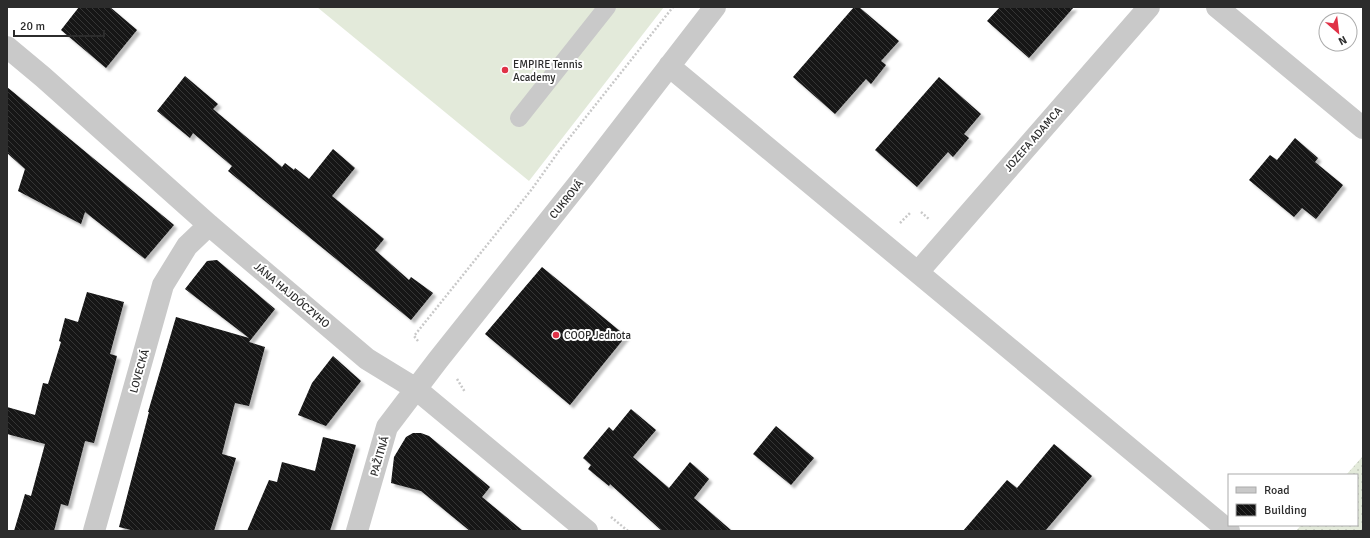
<svg xmlns="http://www.w3.org/2000/svg" width="1370" height="538" font-family="Signika,sans-serif">
<style>
.grass{fill:#e3eada}
.garden{fill:url(#garden-dots)}
.building{fill:url(#building-back-hatch);filter:url(#shadow)}
.lines{fill:none;stroke-linecap:round;stroke-linejoin:round}
.path{stroke:#c9c9c9;stroke-width:2.5;stroke-dasharray:2 2;stroke-linecap:butt}
.lane{stroke:#c9c9c9;stroke-width:18}
.street{stroke:#c9c9c9;stroke-width:22}
.poi-dot{fill:#e03247;stroke:#fff;stroke-width:1.5}
.labels{text-anchor:middle;stroke-width:4;stroke-linejoin:round;paint-order:stroke}
.poi-label{font-size:11px;fill:#2c2c2c;stroke:#fff;text-anchor:start}
.street-label{font-size:11px;fill:#2c2c2c;stroke:#fff}
</style>
<defs>
<pattern id="garden-dots" width="8" height="8" patternUnits="userSpaceOnUse"><rect width="8" height="8" fill="#e3eada"/><path d="M2 2h.1M6 6h.1" fill="none" stroke="#c3c9bb" stroke-width="1.8" stroke-linecap="round"/></pattern>
<pattern id="building-back-hatch" width="6" height="6" patternUnits="userSpaceOnUse"><rect width="6" height="6" fill="#131313"/><path d="M-1 5l2 2M0 0l6 6M5-1l2 2" fill="none" stroke="#363636"/></pattern>
<filter id="shadow"><feDropShadow dx="3.5" dy="3.5" stdDeviation="1" flood-color="#0004"/></filter>
</defs>
<rect width="100%" height="100%" fill="#fff"/>
<!-- grass -->
<path class="grass" d="M 317,7 L 664,7 L 529,181 Z"/>
<!-- garden -->
<path class="garden" d="M 1363,456 L 1363,531 L 1296,531 L 1301,525 L 1357,525 L 1357,475 L 1346,475 Z"/>
<!-- building -->
<path class="building" d="M 79,7 L 110,7 L 137,30 L 106,68 L 61,30 Z
M 854,7 L 859,7 L 899,41 L 881,61 L 886,65 L 871,84 L 866,79 L 835,114 L 793,77 Z
M 1000,7 L 1074,7 L 1029,58 L 987,21 Z
M 185,76 L 218,104 L 213,109 L 282,167 L 285,163 L 294,170 L 295,168 L 309,179 L 333,149 L 355,168 L 332,196 L 384,239 L 375,250 L 409,280 L 411,277 L 433,293 L 411,320 L 228,171 L 232,166 L 193,133 L 190,138 L 157,111 Z
M 939,77 L 981,114 L 964,134 L 969,138 L 953,157 L 948,152 L 917,187 L 875,150 Z
M 7,87 L 174,225 L 145,259 L 85,212 L 81,224 L 18,191 L 25,169 L 7,153 Z
M 1295,138 L 1318,158 L 1315,162 L 1343,185 L 1316,219 L 1302,208 L 1294,217 L 1249,180 L 1270,155 L 1277,160 Z
M 217,260 L 275,309 L 249,342 L 265,347 L 249,406 L 235,403 L 222,454 L 236,458 L 214,531 L 135,531 L 119,527 L 149,412 L 148,412 L 176,317 L 249,338 L 185,289 L 207,261 Z
M 542,267 L 626,336 L 570,405 L 485,334 Z
M 87,292 L 124,302 L 110,354 L 117,356 L 94,443 L 85,441 L 68,506 L 61,504 L 54,531 L 14,531 L 25,494 L 31,496 L 45,444 L 7,434 L 7,407 L 35,415 L 43,383 L 48,384 L 61,342 L 59,341 L 65,318 L 78,322 Z
M 333,356 L 361,381 L 326,426 L 298,415 L 312,383 Z
M 631,409 L 656,430 L 633,457 L 669,488 L 690,462 L 709,479 L 694,498 L 732,531 L 662,531 L 610,484 L 609,486 L 588,469 L 591,465 L 583,458 L 609,427 L 613,431 Z
M 776,426 L 814,458 L 791,485 L 753,454 Z
M 413,433 L 421,433 L 429,436 L 490,487 L 482,497 L 523,531 L 470,531 L 421,491 L 391,483 L 394,457 L 406,437 Z
M 323,437 L 356,445 L 330,531 L 247,531 L 269,480 L 277,482 L 282,462 L 315,471 Z
M 1054,444 L 1092,476 L 1045,531 L 963,531 L 1007,480 L 1017,488 Z"/>
<g class="lines">
<!-- path -->
<path class="path" d="M 921,212 L 930,220
M 900,223 L 911,212
M 418,341 L 414,336 L 532,189 L 559,151 L 673,7
M 457,379 L 465,392
M 611,517 L 628,531"/>
<!-- lane -->
<path class="lane" d="M 519,118 L 607,7"/>
<!-- street -->
<path class="street" d="M 1217,7 L 1363,128
M 7,47 L 43,77 L 209,225 L 367,359 L 416,389 L 587,531
M 669,66 L 1229,531
M 918,272 L 1149,7
M 94,531 L 163,285 L 187,246 L 209,225
M 357,531 L 387,427 L 438,360 L 586,174 L 715,7"/>
</g>
<!-- markers -->
<g class="poi-dot">
<circle cx="505" cy="70" r="4"/>
<circle cx="556" cy="335" r="4"/>
</g>
<g class="labels">
<!-- poi labels -->
<g class="poi-label">
<text x="513" y="68">EMPIRE Tennis<tspan x="513" dy="13">Academy</tspan></text>
<text x="564" y="339">COOP Jednota</text>
</g>
<!-- street labels -->
<g class="street-label">
<text transform="translate(1033 139) rotate(-49)" y="4">JOZEFA ADAMCA</text>
<text transform="translate(566 199) rotate(-51)" y="4">CUKROVÁ</text>
<text transform="translate(292 295) rotate(40)" y="4">JÁNA HAJDÓCZYHO</text>
<text transform="translate(139 371) rotate(-74)" y="4">LOVECKÁ</text>
<text transform="translate(379 456) rotate(-74)" y="4">PAŽITNÁ</text>
</g>
</g>
<!-- border -->
<rect width="1370" height="538" fill="none" stroke="#2c2c2c" stroke-width="16"/>
<!-- legend -->
<rect x="1228" y="474" width="130" height="52" fill="#ffffff" stroke="#ababab"/>
<rect x="1236" y="487" width="20" height="6" fill="#c9c9c9" stroke="#ababab"/>
<text x="1264" y="494" font-size="12" fill="#2c2c2c">Road</text>
<rect x="1236" y="504" width="20" height="12" fill="url(#building-back-hatch)" stroke="#ababab"/>
<text x="1264" y="514" font-size="12" fill="#2c2c2c">Building</text>
<!-- north arrow -->
<g transform="translate(1338 32) rotate(152)"><circle r="19" fill="#ffffff" stroke="#ababab"/>
<path d="M0-3L7 15L0 10L-7 15Z" fill="#e03247"/>
<text y="-6" font-size="11" font-weight="bold" text-anchor="middle" fill="#2c2c2c">N</text>
</g>
<!-- scale -->
<path d="M14 30v6h90v-6" fill="none" stroke="#2c2c2c" stroke-width="2"/>
<text x="20" y="30" font-size="12" fill="#2c2c2c" stroke="#ffffff" stroke-width="3" paint-order="stroke">20 m</text>
</svg>
